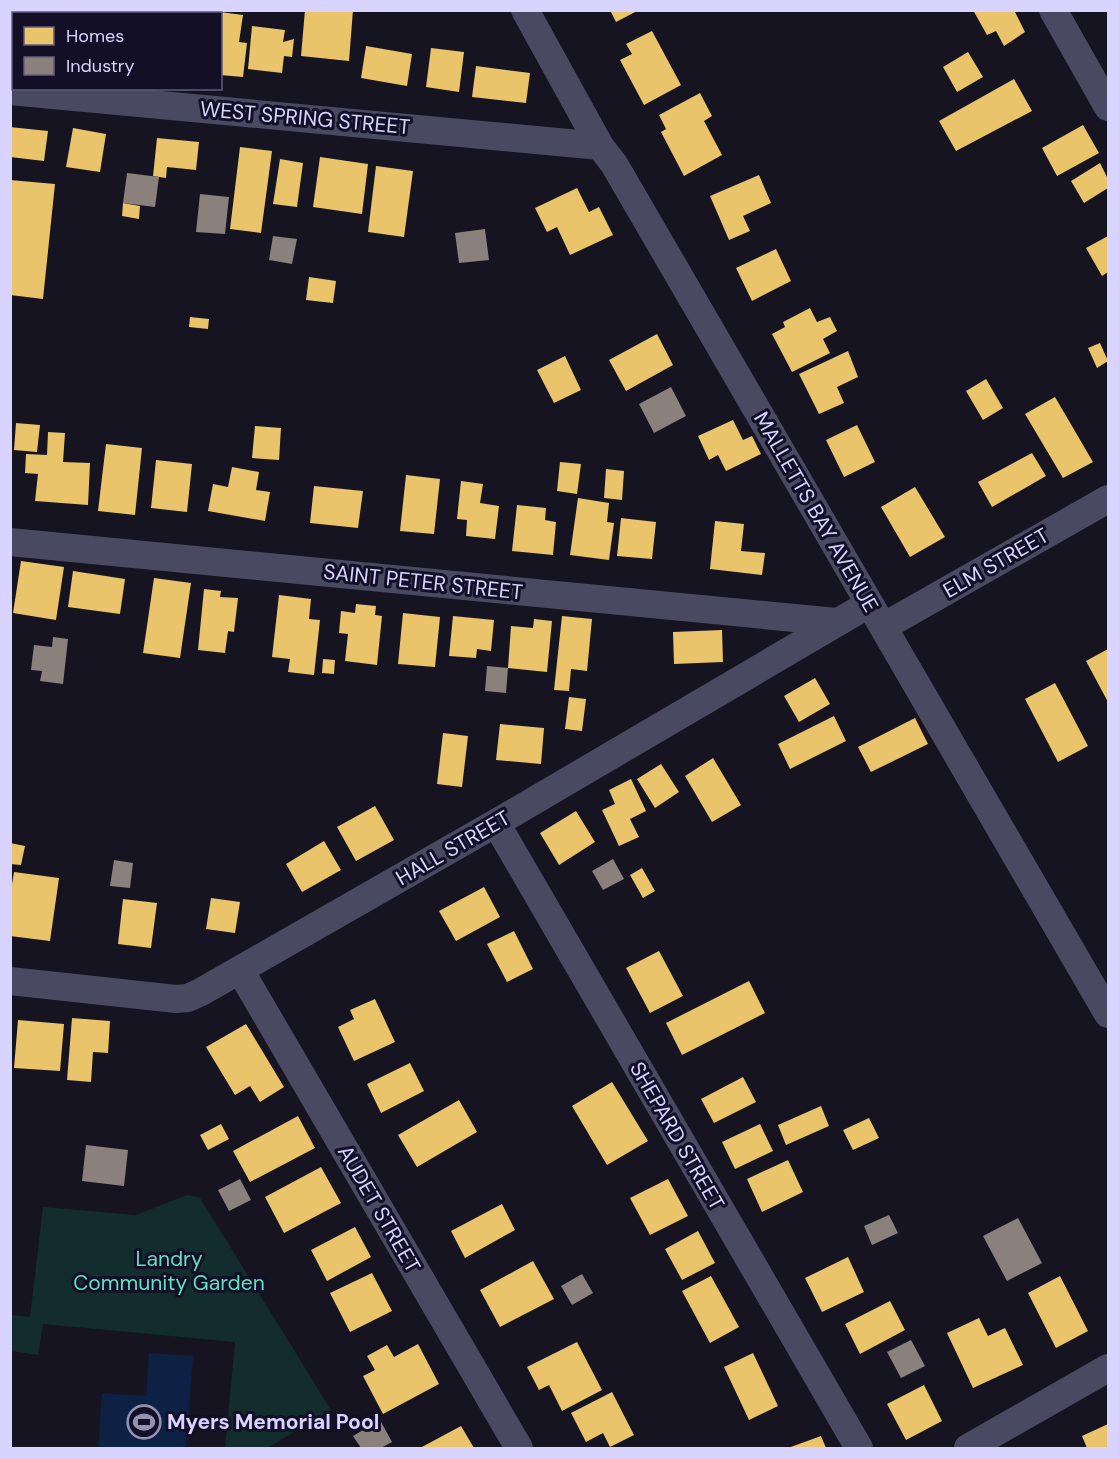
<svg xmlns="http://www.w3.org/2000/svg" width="1119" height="1459" font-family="'DM Sans',sans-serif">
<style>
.green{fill:#132c2d}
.water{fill:#0d2144}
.homes{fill:#e9c46a}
.industry{fill:#8a817c}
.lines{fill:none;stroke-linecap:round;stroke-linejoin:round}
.minor{stroke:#4a4962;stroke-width:28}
.labels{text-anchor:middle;stroke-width:6;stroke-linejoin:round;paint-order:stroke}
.street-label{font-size:21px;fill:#d9d4ff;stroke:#130f26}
.park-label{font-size:21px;fill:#5fe0c0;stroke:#130f26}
.poi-label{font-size:21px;font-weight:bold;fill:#d9d4ff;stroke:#130f26;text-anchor:start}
</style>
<rect width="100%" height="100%" fill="#161421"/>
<!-- green -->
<path class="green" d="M 187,1195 L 200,1198 L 331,1410 L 267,1448 L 225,1448 L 235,1342 L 43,1324 L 38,1355 L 11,1351 L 11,1315 L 30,1317 L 43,1207 L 136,1215 Z"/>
<!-- water -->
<path class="water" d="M 149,1353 L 193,1356 L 186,1448 L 98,1448 L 102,1393 L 146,1396 Z"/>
<!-- homes -->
<path class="homes" d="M 16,10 L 60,10 L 59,14 L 15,14 Z
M 305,10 L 353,10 L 349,61 L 301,56 Z
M 610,10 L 639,10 L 616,22 Z
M 973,10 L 1014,10 L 1025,32 L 1004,46 L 996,31 L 987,35 Z
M 220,12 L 243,15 L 239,42 L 247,43 L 243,77 L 220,75 Z
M 252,26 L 285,30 L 283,42 L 294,39 L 292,57 L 284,56 L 282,73 L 248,69 Z
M 652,31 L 681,85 L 644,105 L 620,60 L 632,54 L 626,44 Z
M 366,46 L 412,54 L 407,86 L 361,78 Z
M 431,48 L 464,52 L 459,92 L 426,87 Z
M 968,52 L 983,77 L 957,92 L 943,67 Z
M 476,66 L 530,73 L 526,103 L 472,97 Z
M 1014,79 L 1032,111 L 956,151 L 939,121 Z
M 700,93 L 712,116 L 704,121 L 722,155 L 684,176 L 661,132 L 666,129 L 659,115 Z
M 1083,125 L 1099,153 L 1057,176 L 1042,148 Z
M 10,127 L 48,131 L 44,161 L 10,157 Z
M 73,128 L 106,134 L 100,172 L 66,167 Z
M 157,138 L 199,142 L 196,170 L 167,167 L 166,178 L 153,176 Z
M 240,147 L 272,151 L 261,233 L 230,229 Z
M 320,157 L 368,164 L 362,214 L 313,207 Z
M 280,159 L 303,163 L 297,207 L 273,204 Z
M 1100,163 L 1108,179 L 1108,188 L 1084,203 L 1071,181 Z
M 376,166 L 413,171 L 404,237 L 368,232 Z
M 759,175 L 771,203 L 743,216 L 750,231 L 729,240 L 710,196 Z
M 10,180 L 55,184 L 43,299 L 10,295 Z
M 577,188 L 589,212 L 599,207 L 613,235 L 570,255 L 557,227 L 547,232 L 535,208 Z
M 123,203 L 140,206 L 139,219 L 122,216 Z
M 1108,236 L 1108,272 L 1102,276 L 1086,248 Z
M 776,249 L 791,281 L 752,301 L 736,268 Z
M 309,277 L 336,281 L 333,303 L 306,300 Z
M 810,308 L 817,322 L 830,317 L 837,331 L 823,339 L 830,353 L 792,372 L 772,334 L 785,327 L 783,322 Z
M 190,317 L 209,319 L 208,329 L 189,327 Z
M 657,334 L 673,365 L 626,391 L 609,360 Z
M 1100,343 L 1108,361 L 1097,368 L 1088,348 Z
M 848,351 L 858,377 L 837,387 L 844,403 L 819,414 L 799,374 Z
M 565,356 L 581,390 L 554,403 L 537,370 Z
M 986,379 L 1003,408 L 983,420 L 966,391 Z
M 1055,397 L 1093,462 L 1063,478 L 1025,414 Z
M 733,420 L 743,440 L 752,436 L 761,454 L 726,471 L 718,455 L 709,460 L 698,436 Z
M 16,423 L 40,425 L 37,452 L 14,450 Z
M 857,425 L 875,462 L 844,477 L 826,440 Z
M 255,426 L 281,428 L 279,460 L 252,458 Z
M 48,432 L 65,433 L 63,462 L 90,463 L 88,505 L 35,501 L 38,474 L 25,473 L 26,454 L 47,455 Z
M 106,444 L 142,448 L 135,515 L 98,511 Z
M 1032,453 L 1046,476 L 992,507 L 978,482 Z
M 156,460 L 192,464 L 187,512 L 151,508 Z
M 560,462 L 581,464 L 577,494 L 557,491 Z
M 232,467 L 259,472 L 256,490 L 270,492 L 265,521 L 208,511 L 213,484 L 228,487 Z
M 606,469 L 624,471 L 622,500 L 604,498 Z
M 406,475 L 440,479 L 434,534 L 400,531 Z
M 461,481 L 483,484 L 480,503 L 499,506 L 495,539 L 466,536 L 467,520 L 457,519 Z
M 314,486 L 363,491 L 358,528 L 310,523 Z
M 915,487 L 945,537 L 910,557 L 881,507 Z
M 578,498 L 609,503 L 607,522 L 614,523 L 609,560 L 570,555 Z
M 517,505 L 546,508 L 545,520 L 556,522 L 553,555 L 512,551 Z
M 621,518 L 656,522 L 652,559 L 617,556 Z
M 715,521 L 744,524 L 741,551 L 765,553 L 762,575 L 710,569 Z
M 21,561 L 64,567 L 56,620 L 13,613 Z
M 73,571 L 125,579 L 120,614 L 68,607 Z
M 154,578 L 191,583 L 180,658 L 143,653 Z
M 204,589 L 221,591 L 220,597 L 238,598 L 234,632 L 228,631 L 225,653 L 198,650 Z
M 279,595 L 311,599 L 309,619 L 320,620 L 314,675 L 288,672 L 290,659 L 272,657 Z
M 356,604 L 376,606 L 375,615 L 382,616 L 377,665 L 345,661 L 348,634 L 339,633 L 341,611 L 355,613 Z
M 403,613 L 440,617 L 435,667 L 398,664 Z
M 453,616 L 494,620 L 491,651 L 477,649 L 476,658 L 449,656 Z
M 562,616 L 592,619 L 587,671 L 571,669 L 569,691 L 554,690 Z
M 534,619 L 552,621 L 547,672 L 508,668 L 511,626 L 533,628 Z
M 722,630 L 723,662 L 674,664 L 673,632 Z
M 1108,649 L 1108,702 L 1086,661 Z
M 323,659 L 335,660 L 334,674 L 322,673 Z
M 815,678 L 830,704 L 799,722 L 784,696 Z
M 1055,683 L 1088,746 L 1058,762 L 1025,699 Z
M 569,697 L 586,699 L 582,731 L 565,729 Z
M 834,716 L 846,741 L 790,769 L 778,744 Z
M 915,718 L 928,744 L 871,772 L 858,747 Z
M 500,724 L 544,728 L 541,764 L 496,760 Z
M 443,733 L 468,736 L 462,787 L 437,784 Z
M 713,758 L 741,805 L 712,822 L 685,776 Z
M 661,764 L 679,792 L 655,808 L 637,779 Z
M 631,779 L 646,811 L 630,819 L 639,837 L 619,846 L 602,810 L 615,804 L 609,790 Z
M 375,806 L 394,840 L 356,861 L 337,827 Z
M 576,811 L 595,842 L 559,865 L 540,833 Z
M 324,841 L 341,870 L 302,892 L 286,864 Z
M 10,843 L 25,846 L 21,865 L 10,864 Z
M 642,868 L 655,891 L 643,898 L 630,875 Z
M 14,872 L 59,878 L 50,941 L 10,936 L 10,896 Z
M 484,887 L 500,917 L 456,941 L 439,911 Z
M 211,898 L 240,902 L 235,933 L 206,929 Z
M 123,899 L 157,903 L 151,948 L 118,944 Z
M 514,931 L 533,969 L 507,982 L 487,944 Z
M 659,951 L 683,996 L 650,1013 L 626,968 Z
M 749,981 L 765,1013 L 682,1055 L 666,1023 Z
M 375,999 L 395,1042 L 354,1061 L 338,1027 L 354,1019 L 350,1010 Z
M 72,1018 L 110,1021 L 108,1053 L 93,1052 L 91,1082 L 67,1080 Z
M 18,1020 L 64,1024 L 60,1071 L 14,1068 Z
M 246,1024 L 284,1087 L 260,1102 L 250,1086 L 235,1095 L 206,1047 Z
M 410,1063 L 424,1091 L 381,1113 L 367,1084 Z
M 743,1077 L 756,1102 L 714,1123 L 701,1099 Z
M 612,1082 L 648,1141 L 607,1165 L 572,1106 Z
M 459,1100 L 477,1132 L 417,1167 L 398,1135 Z
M 821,1106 L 829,1126 L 786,1145 L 778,1125 Z
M 298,1116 L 315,1148 L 250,1182 L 233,1151 Z
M 869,1118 L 879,1138 L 853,1150 L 843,1130 Z
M 221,1124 L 229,1139 L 208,1150 L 200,1135 Z
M 760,1124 L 773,1151 L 735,1169 L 722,1142 Z
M 788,1160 L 803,1192 L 762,1212 L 747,1179 Z
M 321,1167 L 341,1203 L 284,1233 L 265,1197 Z
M 668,1179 L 688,1216 L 650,1235 L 630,1198 Z
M 502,1204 L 515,1230 L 465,1258 L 451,1231 Z
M 355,1227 L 371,1257 L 327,1281 L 311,1250 Z
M 698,1231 L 715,1263 L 682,1280 L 665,1249 Z
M 848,1257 L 864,1292 L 822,1312 L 805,1278 Z
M 533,1261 L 554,1299 L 500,1327 L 480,1290 Z
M 372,1273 L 392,1311 L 350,1332 L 330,1293 Z
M 711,1276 L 739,1327 L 710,1343 L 682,1291 Z
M 1060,1276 L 1088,1331 L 1056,1348 L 1028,1293 Z
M 890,1301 L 905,1330 L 860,1354 L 845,1324 Z
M 979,1318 L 988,1336 L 1005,1328 L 1023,1365 L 973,1388 L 947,1333 Z
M 577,1342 L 602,1390 L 562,1411 L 549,1385 L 539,1390 L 527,1367 Z
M 418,1344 L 439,1384 L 383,1414 L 363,1376 L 375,1370 L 367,1356 L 387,1345 L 394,1357 Z
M 753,1353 L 778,1406 L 749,1420 L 724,1367 Z
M 924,1385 L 942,1421 L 906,1440 L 887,1404 Z
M 612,1392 L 634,1435 L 610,1447 L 603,1433 L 586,1442 L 571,1413 Z
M 1108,1424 L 1108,1448 L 1087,1448 L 1082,1436 Z
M 461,1426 L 474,1448 L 420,1448 Z
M 821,1436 L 826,1448 L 788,1448 Z"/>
<!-- industry -->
<path class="industry" d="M 127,173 L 159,177 L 155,207 L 123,203 Z
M 200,194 L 229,197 L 225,234 L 196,232 Z
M 485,229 L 489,260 L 459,263 L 455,233 Z
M 273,236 L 297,239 L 292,264 L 269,260 Z
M 671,387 L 686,416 L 654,433 L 639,404 Z
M 53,637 L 68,639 L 63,684 L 40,681 L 42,671 L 31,670 L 34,645 L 52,647 Z
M 487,666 L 508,668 L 506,693 L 485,691 Z
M 613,859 L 624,879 L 603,890 L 592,871 Z
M 114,860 L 133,863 L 130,888 L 110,886 Z
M 86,1145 L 128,1150 L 124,1186 L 82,1181 Z
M 240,1179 L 251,1200 L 229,1211 L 218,1190 Z
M 889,1215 L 898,1233 L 872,1245 L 864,1226 Z
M 1018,1218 L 1042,1263 L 1007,1281 L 983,1236 Z
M 582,1274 L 593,1293 L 572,1305 L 561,1286 Z
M 911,1340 L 925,1366 L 901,1378 L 887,1352 Z
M 380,1420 L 392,1442 L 381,1448 L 361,1448 L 353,1436 Z"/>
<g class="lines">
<!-- minor -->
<path class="minor" d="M 525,10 L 600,146 L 614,164 L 1108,1014
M 1053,10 L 1108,107
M 10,91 L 600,146
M 10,542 L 836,622
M 883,627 L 1108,499
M 496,823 L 859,1448
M 240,970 L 519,1448
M 10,981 L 176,999 L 188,998 L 201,992 L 496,823 L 869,604
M 968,1448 L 1108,1368"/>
</g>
<!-- icons -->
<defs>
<g id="stadium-ring" transform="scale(1.725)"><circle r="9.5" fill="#130f26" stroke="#9591b1" stroke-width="1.5"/><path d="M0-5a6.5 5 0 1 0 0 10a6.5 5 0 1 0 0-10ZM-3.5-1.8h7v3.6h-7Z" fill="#9591b1"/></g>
</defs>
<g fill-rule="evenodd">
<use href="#stadium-ring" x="144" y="1422"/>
</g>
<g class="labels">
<!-- street labels -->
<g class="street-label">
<text transform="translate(305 118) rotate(5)" y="7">WEST SPRING STREET</text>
<text transform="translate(816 512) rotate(60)" y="7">MALLETTS BAY AVENUE</text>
<text transform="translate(996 563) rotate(-30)" y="7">ELM STREET</text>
<text transform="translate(423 582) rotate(6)" y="7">SAINT PETER STREET</text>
<text transform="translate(453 848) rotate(-30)" y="7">HALL STREET</text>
<text transform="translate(677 1136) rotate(60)" y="7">SHEPARD STREET</text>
<text transform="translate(379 1209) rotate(60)" y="7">AUDET STREET</text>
</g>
<!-- park labels -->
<g class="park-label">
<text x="169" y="1266">Landry<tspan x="169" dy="24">Community Garden</tspan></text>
</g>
<!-- poi labels -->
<g class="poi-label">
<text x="167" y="1429">Myers Memorial Pool</text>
</g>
</g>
<!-- border -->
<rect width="1119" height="1459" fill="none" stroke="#d9d4ff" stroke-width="24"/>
<!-- legend -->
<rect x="12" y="12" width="210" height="78" fill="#130f26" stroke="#625e7d" stroke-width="1.5"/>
<rect x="24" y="27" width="30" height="18" fill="#e9c46a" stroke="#625e7d" stroke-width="1.5"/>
<text x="66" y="42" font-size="18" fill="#d9d4ff">Homes</text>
<rect x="24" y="57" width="30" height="18" fill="#8a817c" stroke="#625e7d" stroke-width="1.5"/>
<text x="66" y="72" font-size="18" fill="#d9d4ff">Industry</text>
</svg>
